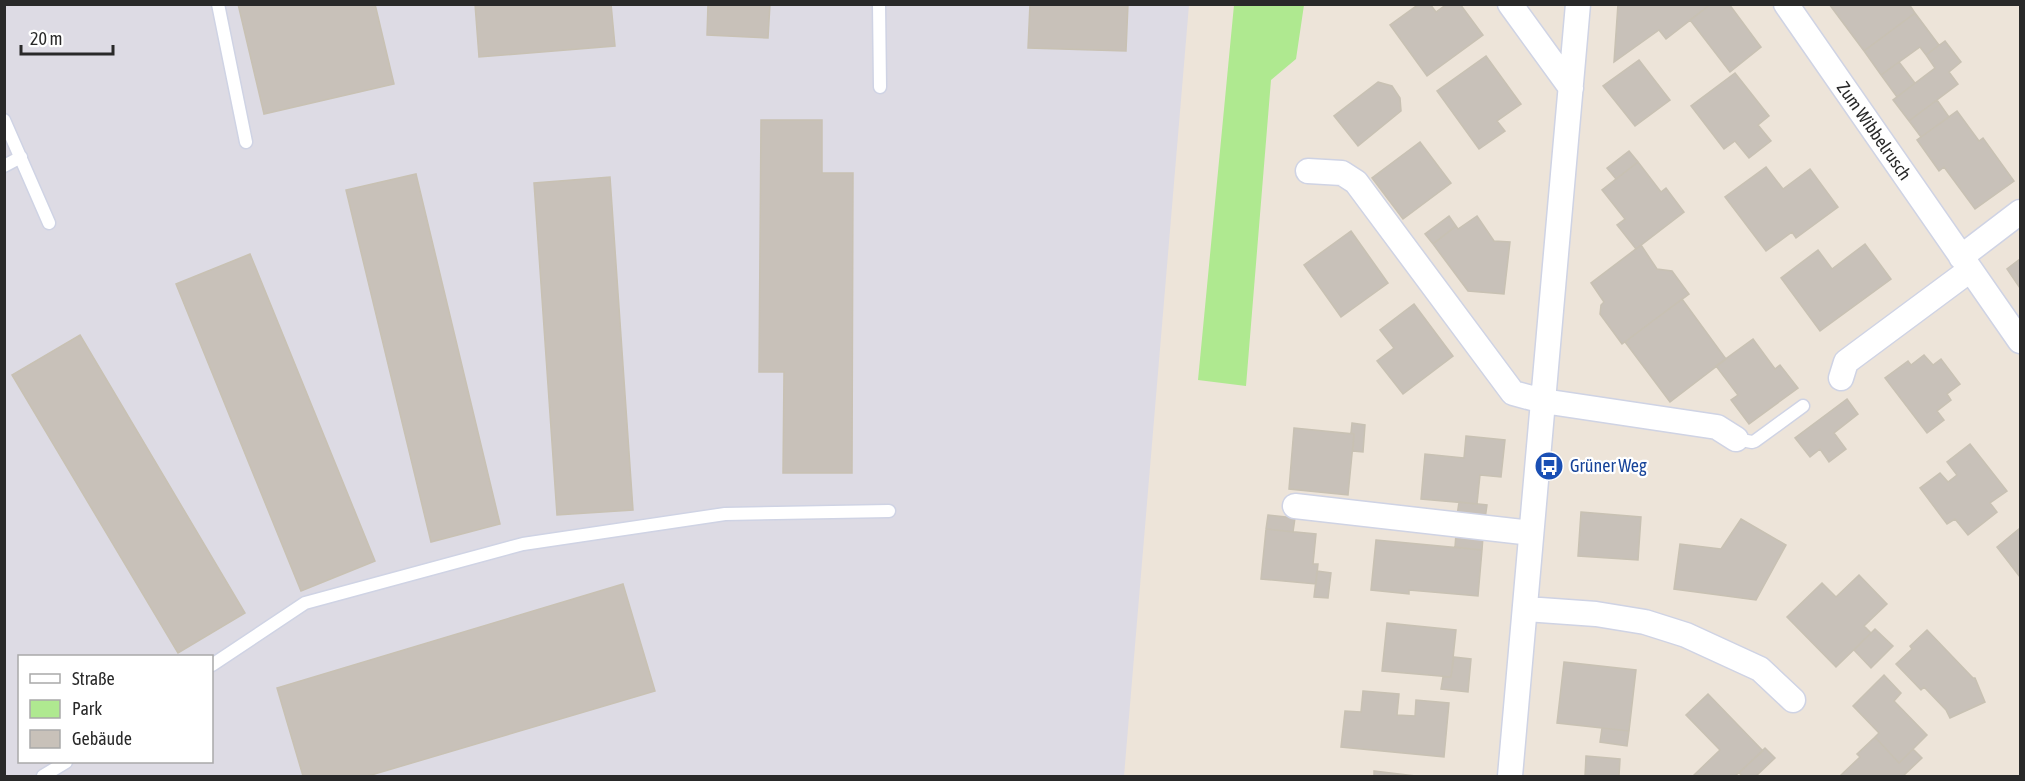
<svg xmlns="http://www.w3.org/2000/svg" width="2025" height="781" font-family="'Asap Condensed',sans-serif">
<style>
.industrial{fill:#dddbe4;fill-rule:evenodd}
.green{fill:#afe990}
.building{fill:#c8c1b9;stroke:#c8c1b3;stroke-width:1.5}
.lines{fill:none;stroke-linecap:round;stroke-linejoin:round}
.lane-casing{stroke:#cfd3e4;stroke-width:15}
.street-casing{stroke:#cfd3e4;stroke-width:27}
.lane{stroke:#fff;stroke-width:12}
.street{stroke:#fff;stroke-width:24}
.labels{text-anchor:middle;stroke-width:4.5;stroke-linejoin:round;paint-order:stroke}
.street-label{font-size:18px;fill:#292929;stroke:#fff}
.transit-label{font-size:18px;fill:#164399;stroke:#fff;text-anchor:start}
</style>
<rect width="100%" height="100%" fill="#ede4d9"/>
<!-- industrial -->
<path class="industrial" d="M 5,5 L 1189,5 L 1124,776 L 5,776 ZM 20,656 L 212,656 L 212,762 L 20,762 Z"/>
<!-- green -->
<path class="green" d="M 1234,5 L 1304,5 L 1296,59 L 1271,80 L 1246,386 L 1198,380 Z"/>
<!-- building -->
<path class="building" d="M 238,4 L 375,4 L 394,84 L 264,114 Z
M 475,4 L 611,4 L 615,46 L 479,57 Z
M 708,4 L 770,4 L 768,38 L 707,35 Z
M 1030,4 L 1128,4 L 1126,51 L 1028,48 Z
M 1419,4 L 1430,4 L 1436,12 L 1447,4 L 1460,4 L 1483,35 L 1427,76 L 1390,25 Z
M 1618,4 L 1711,4 L 1666,39 L 1659,30 L 1614,62 Z
M 1711,4 L 1729,4 L 1761,47 L 1730,72 L 1690,20 Z
M 1829,4 L 1909,4 L 1915,13 L 1864,51 Z
M 1915,13 L 1939,45 L 1926,55 L 1920,47 L 1881,75 L 1864,51 Z
M 1945,41 L 1961,62 L 1949,72 L 1958,84 L 1909,121 L 1893,100 L 1935,68 L 1926,55 Z
M 1486,56 L 1521,104 L 1497,121 L 1505,131 L 1479,149 L 1437,91 Z
M 1639,60 L 1670,100 L 1635,126 L 1603,86 Z
M 1899,62 L 1915,83 L 1897,97 L 1881,75 Z
M 1735,73 L 1769,116 L 1758,125 L 1771,141 L 1749,158 L 1735,141 L 1724,149 L 1691,106 Z
M 1378,82 L 1392,86 L 1400,98 L 1401,111 L 1358,146 L 1334,116 Z
M 1937,100 L 1949,117 L 1921,137 L 1909,121 Z
M 1957,111 L 1979,141 L 1983,138 L 2014,181 L 1975,209 L 1944,167 L 1939,171 L 1917,140 Z
M 761,120 L 822,120 L 822,173 L 853,173 L 852,473 L 783,473 L 784,372 L 759,372 Z
M 1420,142 L 1451,183 L 1403,219 L 1372,178 Z
M 1629,151 L 1638,162 L 1616,179 L 1607,168 Z
M 1638,162 L 1661,192 L 1666,188 L 1684,212 L 1636,249 L 1617,225 L 1625,219 L 1602,190 Z
M 1766,167 L 1783,189 L 1810,169 L 1838,207 L 1796,238 L 1792,232 L 1766,251 L 1725,197 Z
M 416,174 L 500,524 L 431,542 L 346,190 Z
M 610,177 L 633,510 L 557,515 L 534,183 Z
M 1449,216 L 1456,226 L 1433,244 L 1425,234 Z
M 1477,216 L 1494,241 L 1510,242 L 1504,294 L 1468,291 L 1433,244 L 1456,226 L 1458,229 Z
M 1351,231 L 1388,283 L 1341,317 L 1304,265 Z
M 1865,244 L 1891,279 L 1820,331 L 1781,278 L 1818,250 L 1832,269 Z
M 1641,245 L 1657,269 L 1672,271 L 1689,294 L 1622,344 L 1600,314 L 1601,305 L 1604,302 L 1591,283 Z
M 250,254 L 375,561 L 301,591 L 176,284 Z
M 2020,259 L 2020,288 L 2007,269 Z
M 1682,299 L 1726,359 L 1670,402 L 1625,342 Z
M 1414,304 L 1453,356 L 1403,394 L 1377,361 L 1394,348 L 1380,330 Z
M 80,335 L 245,613 L 178,653 L 12,375 Z
M 1753,339 L 1775,369 L 1780,365 L 1798,388 L 1749,424 L 1731,400 L 1738,395 L 1716,366 Z
M 1924,355 L 1933,365 L 1941,359 L 1960,384 L 1947,394 L 1951,400 L 1937,411 L 1944,420 L 1927,433 L 1885,378 L 1908,361 L 1911,365 Z
M 1847,399 L 1858,414 L 1834,433 L 1846,449 L 1829,462 L 1820,449 L 1810,457 L 1795,438 Z
M 1352,423 L 1365,425 L 1363,452 L 1353,451 L 1354,434 L 1351,433 Z
M 1294,428 L 1354,434 L 1348,495 L 1289,489 Z
M 1466,436 L 1505,440 L 1501,477 L 1480,475 L 1477,504 L 1421,499 L 1425,454 L 1464,458 Z
M 1970,444 L 2007,491 L 1990,503 L 1997,512 L 1968,535 L 1955,519 L 1947,524 L 1920,488 L 1940,473 L 1948,482 L 1957,475 L 1947,462 Z
M 1459,502 L 1487,505 L 1485,519 L 1457,516 Z
M 1581,512 L 1641,517 L 1638,560 L 1578,556 Z
M 1268,515 L 1295,518 L 1293,532 L 1266,529 Z
M 1741,519 L 1786,545 L 1756,600 L 1674,589 L 1680,544 L 1721,549 Z
M 2020,528 L 2020,577 L 1997,547 Z
M 1266,529 L 1316,534 L 1313,564 L 1318,564 L 1316,584 L 1261,579 Z
M 1456,534 L 1483,537 L 1482,550 L 1455,547 Z
M 1376,540 L 1482,550 L 1478,596 L 1409,590 L 1409,594 L 1371,590 Z
M 1317,571 L 1331,573 L 1328,598 L 1314,597 Z
M 1859,575 L 1887,604 L 1864,626 L 1871,633 L 1836,667 L 1787,617 L 1822,583 L 1836,597 Z
M 623,584 L 655,691 L 368,776 L 303,776 L 277,688 Z
M 1387,623 L 1456,630 L 1451,677 L 1382,671 Z
M 1875,629 L 1893,646 L 1871,668 L 1854,650 Z
M 1927,630 L 1973,678 L 1975,678 L 1985,702 L 1950,718 L 1946,710 L 1924,687 L 1921,690 L 1896,664 L 1912,649 L 1910,646 Z
M 1454,657 L 1471,659 L 1468,692 L 1441,689 L 1443,677 L 1451,677 Z
M 1564,662 L 1636,670 L 1629,731 L 1557,723 Z
M 1884,675 L 1901,693 L 1894,701 L 1927,735 L 1899,763 L 1875,737 L 1879,733 L 1853,706 Z
M 1363,691 L 1399,694 L 1397,715 L 1415,716 L 1416,700 L 1449,703 L 1444,757 L 1341,747 L 1345,711 L 1361,712 Z
M 1708,694 L 1763,751 L 1735,776 L 1694,775 L 1720,750 L 1686,715 Z
M 1602,728 L 1629,731 L 1627,746 L 1600,742 Z
M 1875,737 L 1899,763 L 1913,749 L 1922,758 L 1903,776 L 1840,776 L 1860,757 L 1857,754 Z
M 1765,748 L 1775,758 L 1756,776 L 1743,776 L 1739,773 Z
M 1586,756 L 1620,759 L 1619,776 L 1585,776 Z
M 1374,771 L 1416,776 L 1374,776 Z"/>
<g class="lines">
<!-- lane casing -->
<g class="lane-casing">
<path id="lane" d="M 218,4 L 246,142
M 879,4 L 880,87
M 4,120 L 49,223
M 4,166 L 21,157
M 1736,439 L 1752,442 L 1755,441 L 1803,406
M 212,665 L 305,603 L 523,544 L 725,514 L 889,511
M 43,776 L 66,762"/>
</g>
<!-- street casing -->
<g class="street-casing">
<path id="street" d="M 1510,4 L 1571,88
M 1786,4 L 2020,341
M 1308,171 L 1342,173 L 1356,182 L 1513,393 L 1543,401 L 1717,427 L 1736,439
M 1961,257 L 2020,212
M 1841,378 L 1846,362 L 1970,270
M 1295,506 L 1531,533
M 1526,609 L 1596,614 L 1645,622 L 1686,635 L 1760,669 L 1793,700
M 1510,776 L 1578,4"/>
</g>
<!-- lane -->
<use href="#lane" class="lane"/>
<!-- street -->
<use href="#street" class="street"/>
</g>
<!-- icons -->
<defs>
<g id="bus-disc" transform="scale(1.5)"><circle r="9.5" fill="#1a4fb4" stroke="#fff"/><path d="M-5-6H5V4H4V6H2V4H-2V6H-4V4H-5ZM-3.5-4V0h7V-4ZM-3.5 1.2v1.5H-2V1.2ZM2 1.2v1.5H3.5V1.2Z" fill="#fff"/></g>
</defs>
<g fill-rule="evenodd">
<use href="#bus-disc" x="1549" y="466"/>
</g>
<g class="labels">
<!-- street labels -->
<g class="street-label">
<text transform="translate(1874 131) rotate(55)" y="6">Zum Wibbelrusch</text>
</g>
<!-- transit labels -->
<g class="transit-label">
<text x="1570" y="472">Grüner Weg</text>
</g>
</g>
<!-- border -->
<rect width="2025" height="781" fill="none" stroke="#292929" stroke-width="12"/>
<!-- legend -->
<rect x="18" y="655" width="195" height="108" fill="#ffffff" stroke="#a9a9a9" stroke-width="1.5"/>
<rect x="30" y="674" width="30" height="9" fill="#ffffff" stroke="#a9a9a9" stroke-width="1.5"/>
<text x="72" y="685" font-size="18" fill="#292929">Straße</text>
<rect x="30" y="700" width="30" height="18" fill="#afe990" stroke="#a9a9a9" stroke-width="1.5"/>
<text x="72" y="715" font-size="18" fill="#292929">Park</text>
<rect x="30" y="730" width="30" height="18" fill="#c8c1b9" stroke="#a9a9a9" stroke-width="1.5"/>
<text x="72" y="745" font-size="18" fill="#292929">Gebäude</text>
<!-- scale -->
<path d="M21 45v9h92v-9" fill="none" stroke="#292929" stroke-width="3"/>
<text x="30" y="45" font-size="18" fill="#292929" stroke="#ffffff" stroke-width="4.5" paint-order="stroke">20 m</text>
</svg>
